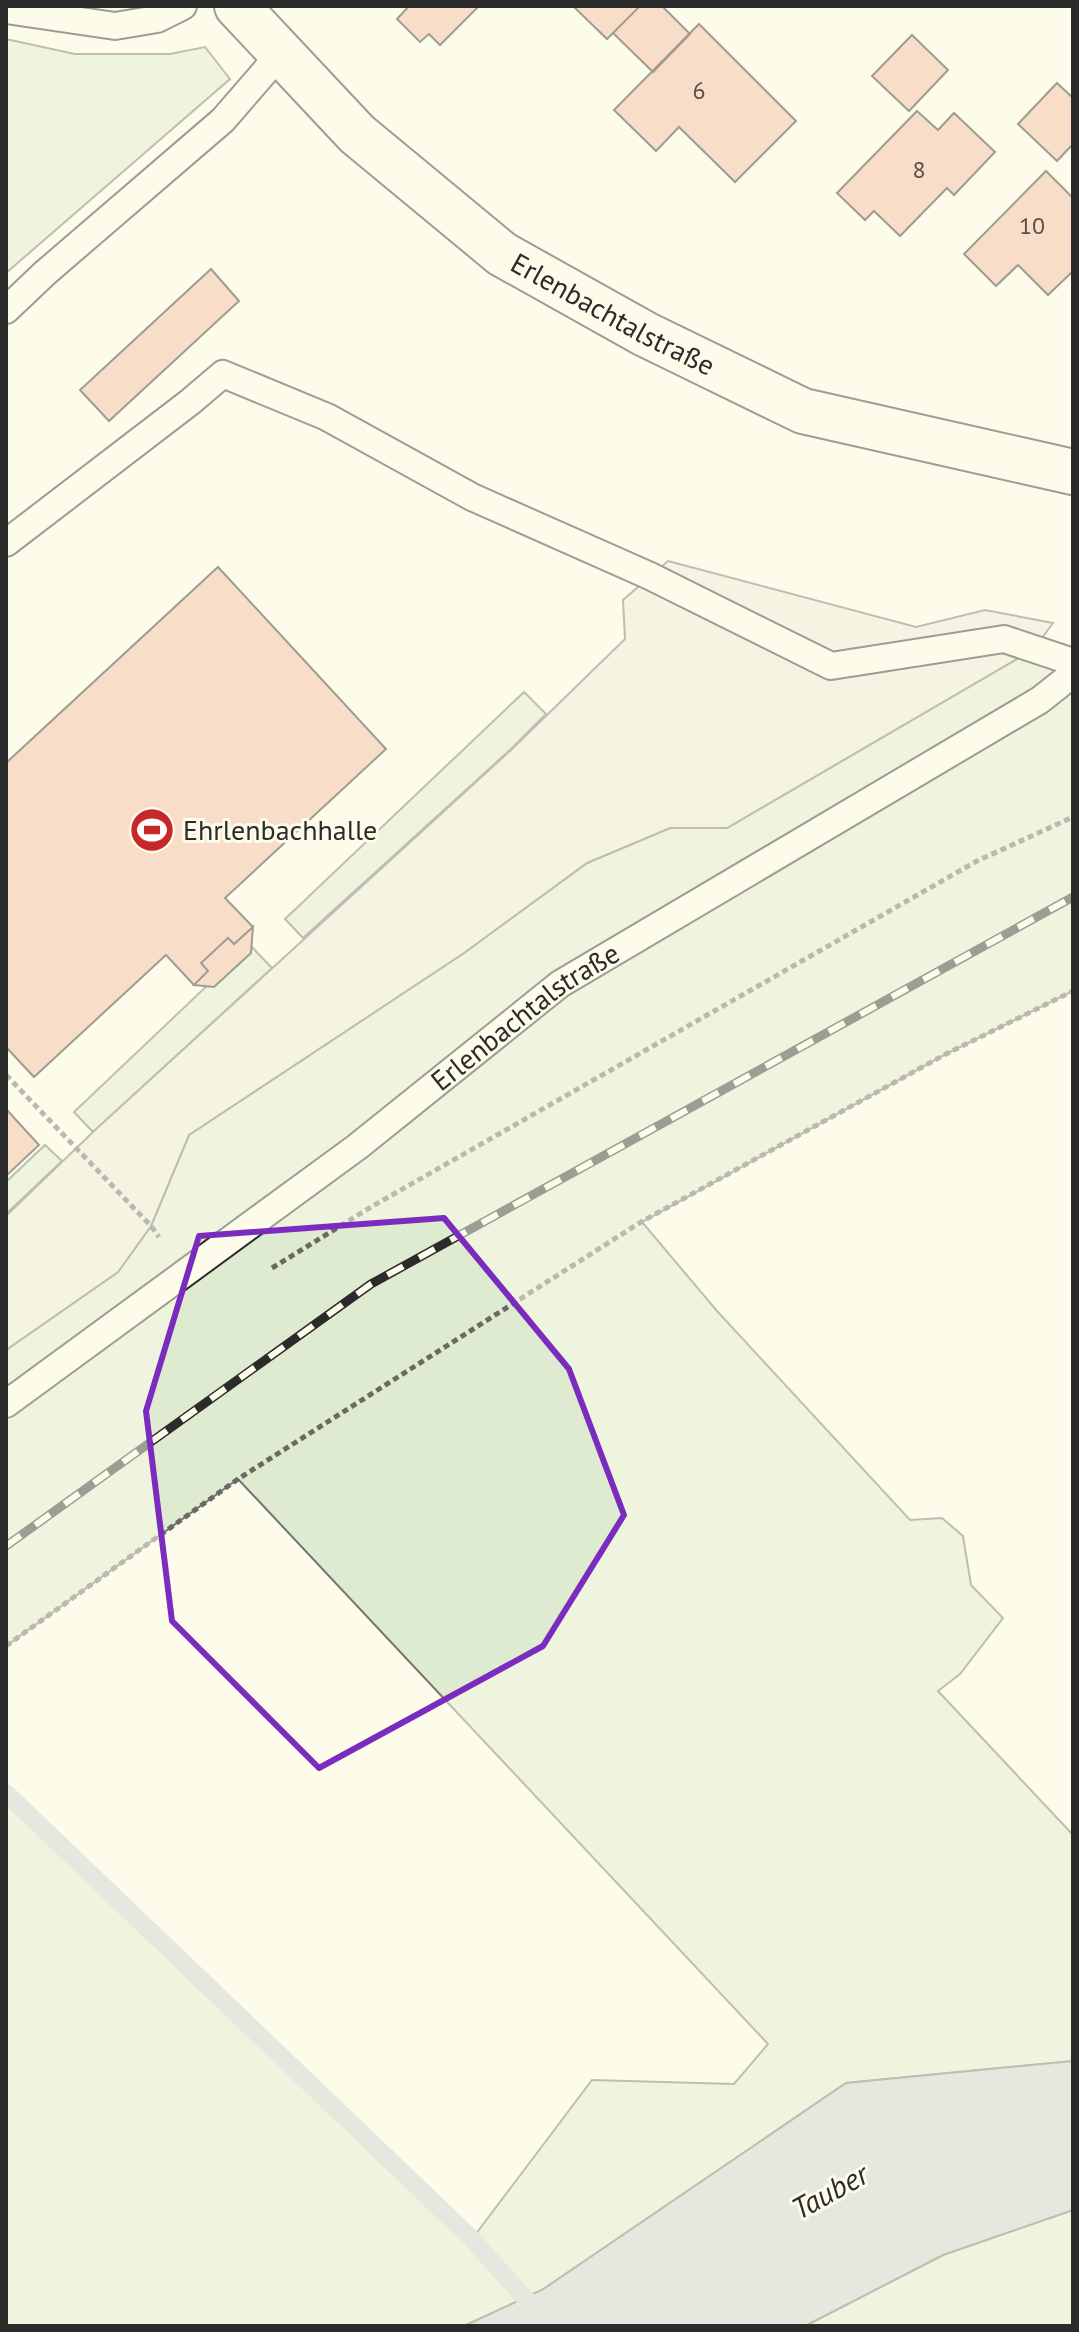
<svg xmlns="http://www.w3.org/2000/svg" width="1079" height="2332" font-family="'PT Sans',sans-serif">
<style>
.green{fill:#deebd1;stroke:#74746e;stroke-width:2}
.parking{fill:#eceadb;stroke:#74746e;stroke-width:2}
.water{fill:#c7d0d0;stroke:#74746e;stroke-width:2}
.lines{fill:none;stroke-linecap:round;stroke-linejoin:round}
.stream{stroke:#c7d0d0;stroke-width:18}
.building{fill:#f2b8a0;stroke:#2b2b2b;stroke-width:2}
.lane-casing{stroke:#2b2b2b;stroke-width:30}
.street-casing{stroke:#2b2b2b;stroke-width:48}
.path{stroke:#6a6964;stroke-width:5;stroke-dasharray:6 4;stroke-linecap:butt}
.lane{stroke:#fdfbea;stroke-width:26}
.street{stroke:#fdfbea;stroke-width:44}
.rail-casing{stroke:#2b2b2b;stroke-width:9}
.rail{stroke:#fdfbea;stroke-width:6;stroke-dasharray:18;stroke-linecap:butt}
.marked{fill:none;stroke:#7b2cbf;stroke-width:6;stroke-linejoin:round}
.labels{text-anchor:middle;stroke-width:6;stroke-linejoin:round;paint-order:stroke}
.number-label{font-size:24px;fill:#5d4e48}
.street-label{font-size:28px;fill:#2b2b2b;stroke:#fdfbea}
.poi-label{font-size:28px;fill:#2b2b2b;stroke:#fdfbea;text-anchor:start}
.water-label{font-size:30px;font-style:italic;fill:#2b2b2b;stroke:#fdfbea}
</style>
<rect width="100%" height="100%" fill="#fdfbea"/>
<!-- green -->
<path class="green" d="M 6,39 L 75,54 L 170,54 L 205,47 L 230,79 L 6,273 Z
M 1034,649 L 1073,662 L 1073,991 L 946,1054 L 642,1222 L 717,1311 L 910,1520 L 942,1518 L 963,1536 L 971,1585 L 1003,1618 L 960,1674 L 938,1691 L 1073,1835 L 1073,2061 L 846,2083 L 542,2290 L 464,2326 L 6,2326 L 6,1793 L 472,2239 L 592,2080 L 734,2084 L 768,2044 L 238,1479 L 6,1646 L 6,1350 L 118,1272 L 151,1226 L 189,1135 L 464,953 L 587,863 L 670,828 L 727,828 Z
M 524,692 L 546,714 L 511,749 L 303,938 L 285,919 Z
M 250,945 L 272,968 L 93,1132 L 74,1112 Z
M 45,1145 L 62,1161 L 6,1214 L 6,1182 Z
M 1073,2210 L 1073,2326 L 805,2326 L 943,2255 Z"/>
<!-- parking -->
<path class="parking" d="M 668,561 L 916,627 L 985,610 L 1053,623 L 1034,649 L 727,828 L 670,828 L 587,863 L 464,953 L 189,1135 L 151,1226 L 118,1272 L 6,1350 L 6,1216 L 93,1132 L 511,750 L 625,639 L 623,600 Z"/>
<!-- water -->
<path class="water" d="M 1073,2061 L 1073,2210 L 943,2255 L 805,2326 L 464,2326 L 542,2290 L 846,2083 Z"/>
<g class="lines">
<!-- stream -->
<path class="stream" d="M 6,1793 L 472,2239 L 550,2326"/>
</g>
<!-- building -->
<path class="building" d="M 409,6 L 479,6 L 440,45 L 429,34 L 420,42 L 397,19 Z
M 573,6 L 640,6 L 607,39 Z
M 640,6 L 662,6 L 690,34 L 653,72 L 613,33 Z
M 699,24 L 796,121 L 735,182 L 679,127 L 656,151 L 614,110 Z
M 912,35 L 948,70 L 909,111 L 872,76 Z
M 1057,83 L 1073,98 L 1073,144 L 1057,161 L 1018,124 Z
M 917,111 L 938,130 L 954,113 L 995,152 L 954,195 L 947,188 L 900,236 L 874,211 L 865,220 L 837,193 Z
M 1046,171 L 1073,198 L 1073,271 L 1048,295 L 1018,265 L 996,286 L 964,254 Z
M 211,269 L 239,301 L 109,421 L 80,390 Z
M 218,567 L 386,749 L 225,898 L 253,927 L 234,944 L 228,938 L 201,963 L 208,971 L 194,985 L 166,955 L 34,1077 L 6,1047 L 6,763 Z
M 253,927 L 251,953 L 214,987 L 194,985 L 208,971 L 201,963 L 228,938 L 234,944 Z
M 6,1109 L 39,1145 L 6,1176 Z"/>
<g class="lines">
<!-- lane casing -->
<g class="lane-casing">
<g id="lane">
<path d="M 6,10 L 115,26 L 157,19 L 183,6"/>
<path d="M 6,310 L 45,273 L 223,120 L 281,53"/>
<path d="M 6,543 L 190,402 L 223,374 L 327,417 L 472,497 L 650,576 L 831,666 L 1004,639 L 1073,662"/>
<path id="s1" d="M 6,1404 L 357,1147 L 560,984 L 1040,700 L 1073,674"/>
</g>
</g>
<!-- street casing -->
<g class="street-casing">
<g id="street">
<path id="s2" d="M 237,6 L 357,134 L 502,254 L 645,334 L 803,411 L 1073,472"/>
</g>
</g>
<!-- path -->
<path class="path" d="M 6,1075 L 151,1226 L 159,1237
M 272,1268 L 371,1207 L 977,861 L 1073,817
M 6,1646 L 238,1479 L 641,1222 L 946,1054 L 1073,991"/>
<!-- lane -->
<use href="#lane" class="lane"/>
<!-- street -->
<use href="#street" class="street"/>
<!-- rail casing -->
<g class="rail-casing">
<path id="rail" d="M 6,1546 L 371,1284 L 1073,897"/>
</g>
<!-- rail -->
<use href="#rail" class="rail"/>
</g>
<!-- marked area -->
<path d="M0 0H1079V2332H0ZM 444,1218 L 569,1369 L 624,1515 L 543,1646 L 319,1768 L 172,1621 L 146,1411 L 199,1236 Z" fill="#fdfbea" fill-opacity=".55" fill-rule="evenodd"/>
<path class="marked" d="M 444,1218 L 569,1369 L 624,1515 L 543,1646 L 319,1768 L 172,1621 L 146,1411 L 199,1236 Z"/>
<!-- icons -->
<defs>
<g id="stadium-disc" transform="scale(2.3)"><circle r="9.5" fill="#c62828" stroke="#fdfbea"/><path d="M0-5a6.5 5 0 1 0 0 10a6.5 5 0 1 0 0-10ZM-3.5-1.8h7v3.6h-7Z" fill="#fff"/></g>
</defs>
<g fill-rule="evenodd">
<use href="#stadium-disc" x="152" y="830"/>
</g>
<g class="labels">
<!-- number labels -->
<g class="number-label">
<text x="699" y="99">6</text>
<text x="919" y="178">8</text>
<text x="1032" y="234">10</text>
</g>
<!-- street labels -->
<g class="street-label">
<text dy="10" stroke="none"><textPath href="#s2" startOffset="490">Erlenbachtalstraße</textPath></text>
<text dy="10" stroke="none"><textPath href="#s1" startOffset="648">Erlenbachtalstraße</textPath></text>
</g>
<!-- poi labels -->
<g class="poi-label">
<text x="183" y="840">Ehrlenbachhalle</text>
</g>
<!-- water labels -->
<g class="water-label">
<text transform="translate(830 2192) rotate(-29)" y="10">Tauber</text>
</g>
</g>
<!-- border -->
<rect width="1079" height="2332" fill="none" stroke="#2b2b2b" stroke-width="16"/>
</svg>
